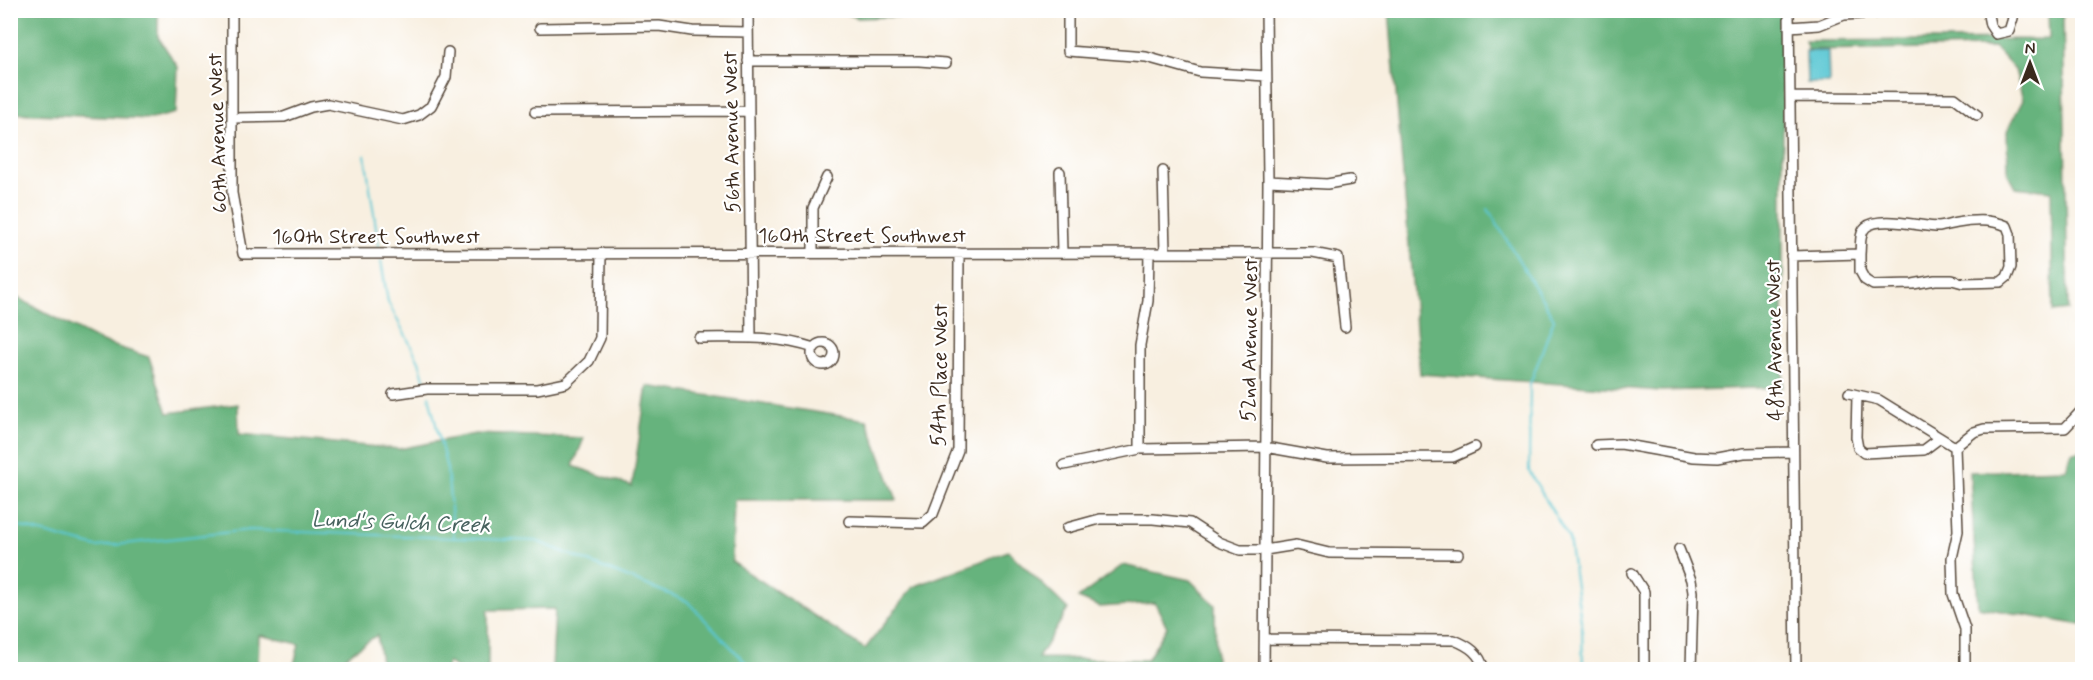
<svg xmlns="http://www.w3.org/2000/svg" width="2093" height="680" font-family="Mynerve,sans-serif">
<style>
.forest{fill:#66b37d;stroke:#506e4e;stroke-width:1.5}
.water{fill:#5cc8d4;stroke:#4c7979;stroke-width:1.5}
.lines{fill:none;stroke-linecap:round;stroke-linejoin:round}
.stream{stroke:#5cc8d4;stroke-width:2}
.minor-casing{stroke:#57483b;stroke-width:12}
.minor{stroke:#fff;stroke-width:9}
.labels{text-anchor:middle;stroke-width:4.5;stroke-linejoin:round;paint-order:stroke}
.street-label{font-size:21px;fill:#3b2a1e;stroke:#fff}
.water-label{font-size:22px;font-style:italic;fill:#47615e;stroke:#fff}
</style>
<rect width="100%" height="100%" fill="#fff"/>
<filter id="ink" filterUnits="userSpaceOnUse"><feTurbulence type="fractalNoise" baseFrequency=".0167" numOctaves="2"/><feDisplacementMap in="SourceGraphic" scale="12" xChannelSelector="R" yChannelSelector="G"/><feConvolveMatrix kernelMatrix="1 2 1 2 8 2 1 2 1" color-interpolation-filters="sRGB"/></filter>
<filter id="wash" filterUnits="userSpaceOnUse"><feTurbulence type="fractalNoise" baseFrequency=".008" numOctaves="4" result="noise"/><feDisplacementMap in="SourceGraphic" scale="24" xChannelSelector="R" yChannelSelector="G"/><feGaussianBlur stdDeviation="1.35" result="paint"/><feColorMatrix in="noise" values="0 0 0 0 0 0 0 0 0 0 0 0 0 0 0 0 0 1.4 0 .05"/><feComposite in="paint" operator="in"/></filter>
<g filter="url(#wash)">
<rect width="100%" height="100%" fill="#f8efe0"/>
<!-- forest -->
<path class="forest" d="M 11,10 L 158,11 L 158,37 L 178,67 L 176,113 L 152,119 L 11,113 Z
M 839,11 L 1003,11 L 1002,13 L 858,18 Z
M 1389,11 L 1783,11 L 1783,387 L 1661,391 L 1420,374 Z
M 2048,11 L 2063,11 L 2068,310 L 2053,312 L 2051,191 L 2015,187 L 2008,174 L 2007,131 L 2023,100 L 2015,70 L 1994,47 L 1808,50 L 1805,41 L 2049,39 Z
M 10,294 L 102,342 L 149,357 L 168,413 L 238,404 L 239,434 L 399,449 L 475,434 L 584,438 L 573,466 L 632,486 L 647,386 L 867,420 L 897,500 L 734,500 L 732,562 L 865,649 L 913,587 L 1008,551 L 1068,609 L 1038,658 L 1147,660 L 1167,627 L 1155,603 L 1100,607 L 1078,598 L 1123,565 L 1190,580 L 1215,605 L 1216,669 L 552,669 L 555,609 L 488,610 L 488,669 L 458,669 L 448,662 L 446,669 L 382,669 L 377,635 L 328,669 L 293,669 L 299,644 L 259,635 L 258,669 L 11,669 Z
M 2082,451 L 2082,625 L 1978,607 L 1970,472 L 2066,469 L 2072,452 Z"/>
<!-- water -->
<path class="water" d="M 1806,51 L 1828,51 L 1829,83 L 1807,83 Z"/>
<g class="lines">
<!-- stream -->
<path class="stream" d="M 365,155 L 379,247
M 1488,209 L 1554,319 L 1530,384 L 1529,471 L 1569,539 L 1582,628 L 1583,670
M 381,261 L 388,302 L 419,361 L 425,382
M 429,396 L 447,469 L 454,538
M 10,524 L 97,547 L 249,530 L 536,541 L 687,601 L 753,670"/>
</g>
</g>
<g filter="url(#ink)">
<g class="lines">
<!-- minor casing -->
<g class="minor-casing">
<path id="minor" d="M 232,10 L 232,193 L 243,254 L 1313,253 L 1338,258 L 1345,327
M 748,10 L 751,338
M 1068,10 L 1068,51 L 1146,57 L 1200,72 L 1266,76
M 1789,10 L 1796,670
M 1987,10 L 1990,25 L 1996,34 L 2009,31 L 2013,18 L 2010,10
M 1789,27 L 1819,25 L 1844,15 L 1878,13 L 1891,10
M 540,28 L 659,26 L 692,31 L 748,32
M 748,61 L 919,61 L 946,63
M 1790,97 L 1955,98 L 1977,115
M 535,112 L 748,111
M 233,118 L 284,117 L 311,107 L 328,104 L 403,120 L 419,115 L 431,106 L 446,77 L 448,52
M 1163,171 L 1165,253
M 1060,172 L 1062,253
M 1268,181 L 1327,184 L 1350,180
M 813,253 L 813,208 L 827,177
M 1791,256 L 1860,254 C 1861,245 1859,233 1866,227 C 1880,215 1921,227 1939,227 C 1945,226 1951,224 1957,223 C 1973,220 1992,219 2007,226 L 2010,234 L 2011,267 L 2007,277 L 2001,282 L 1963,283 L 1952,280 L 1935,280 L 1913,284 L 1873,285 L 1865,280 L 1860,271 L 1860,254
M 699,338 C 739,338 776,335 814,348
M812 354a11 11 0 1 1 22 0a11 11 0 1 1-22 0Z
M 1849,393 L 1879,400 L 1955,447
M 393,394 L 427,389 L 537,389 L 566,383 L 589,361 L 600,338 L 601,253
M 1857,395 L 1856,437 L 1858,448 L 1864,453 L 1924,450 L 1940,438
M 1596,445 L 1621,444 L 1694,457 L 1717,458 L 1744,453 L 1793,452
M 1140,449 L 1140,345 L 1148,301 L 1149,253
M 1064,465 L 1140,449 L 1265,447 L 1327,458 L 1453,457 L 1475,447
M 849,521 L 923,523 L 933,514 L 958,450 L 959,253
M 1067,528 L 1100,519 L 1153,519 L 1190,523 L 1219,542 L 1240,550 L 1265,550 L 1296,545 L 1329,553 L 1458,554
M 1679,549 L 1691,580 L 1693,592 L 1691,670
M 1632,573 L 1644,592 L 1644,670
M 1265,639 L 1454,640 C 1469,646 1480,653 1484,670
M 1264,670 L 1268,181 L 1266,10
M 1968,670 L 1965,666 L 1965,629 L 1953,594 L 1952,558 L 1958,531 L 1955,447 L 1974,432 L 1984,429 L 2065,428 L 2082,410"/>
</g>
<!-- minor -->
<use href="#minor" class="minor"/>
</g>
</g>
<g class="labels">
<!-- street labels -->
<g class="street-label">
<text transform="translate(731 132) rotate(-91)" y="7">56th Avenue West</text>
<text transform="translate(217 133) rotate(-92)" y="7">60th Avenue West</text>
<text x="862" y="242">160th Street Southwest</text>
<text x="376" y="243">160th Street Southwest</text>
<text transform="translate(1249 340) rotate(-89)" y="7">52nd Avenue West</text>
<text transform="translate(1774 340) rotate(-91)" y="7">48th Avenue West</text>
<text transform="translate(939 375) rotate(-89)" y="7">54th Place West</text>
</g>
<!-- water labels -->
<g class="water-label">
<text transform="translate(401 521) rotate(2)" y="8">Lund's Gulch Creek</text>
</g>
</g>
<!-- margin -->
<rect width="2093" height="680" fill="none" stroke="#fff" stroke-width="36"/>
<!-- north arrow -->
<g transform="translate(2030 63)" stroke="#ffffff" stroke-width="4.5" paint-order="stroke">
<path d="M0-4.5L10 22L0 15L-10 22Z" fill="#3b2a1e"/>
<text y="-9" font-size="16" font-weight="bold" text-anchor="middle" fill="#3b2a1e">N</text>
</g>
</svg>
